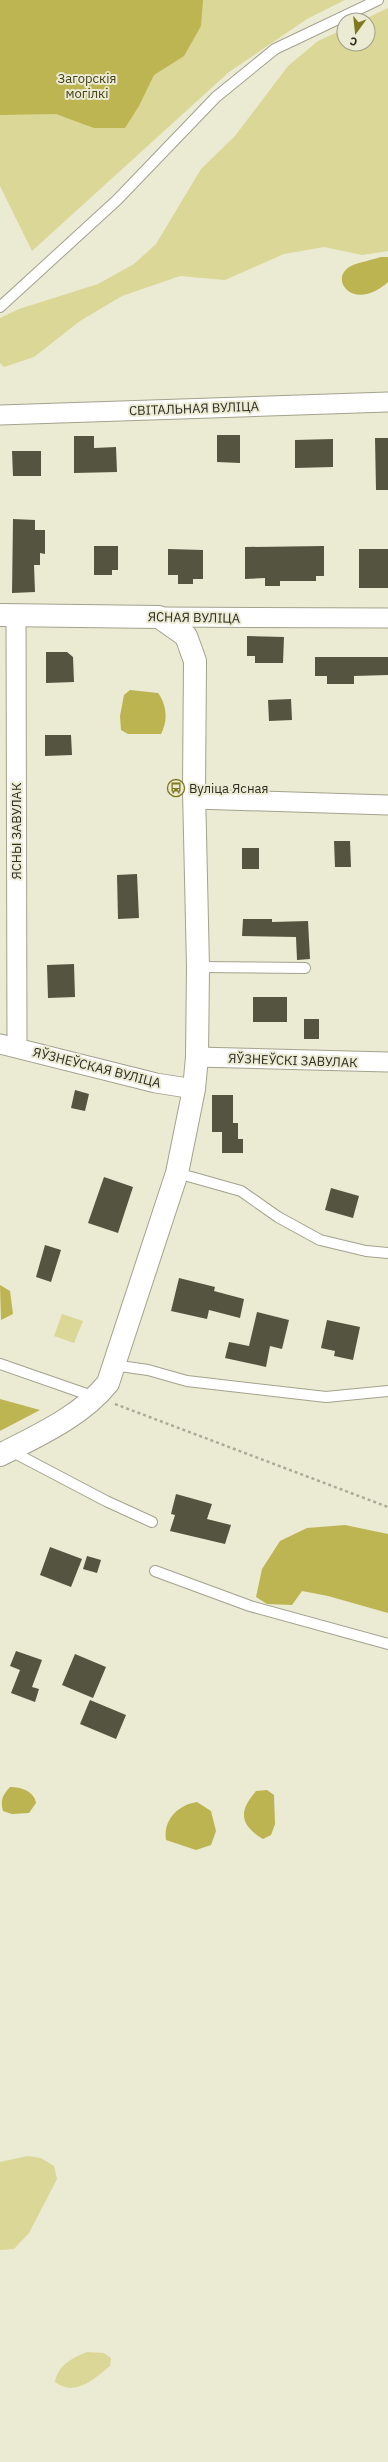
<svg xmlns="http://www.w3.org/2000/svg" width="388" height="2462" font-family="'IBM Plex Sans',sans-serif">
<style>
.green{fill:#dbd796}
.forest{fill:#bdb552}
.water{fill:#bcb351}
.building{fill:#555441}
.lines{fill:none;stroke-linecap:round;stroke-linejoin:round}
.service-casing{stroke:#a3a28d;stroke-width:12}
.minor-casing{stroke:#a3a28d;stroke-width:21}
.tertiary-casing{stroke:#a3a28d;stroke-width:24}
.path{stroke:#acab99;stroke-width:2.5;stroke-dasharray:3 3;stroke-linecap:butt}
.service{stroke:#fff;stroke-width:10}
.minor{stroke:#fff;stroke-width:19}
.tertiary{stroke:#fff;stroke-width:22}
.labels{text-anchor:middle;stroke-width:4;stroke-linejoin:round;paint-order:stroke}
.park-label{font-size:13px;fill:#444017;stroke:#ebead3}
.street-label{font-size:13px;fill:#2d2d24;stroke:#ebead3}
.poi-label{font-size:13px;fill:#2d2d24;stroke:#ebead3;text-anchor:start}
</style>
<rect width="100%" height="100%" fill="#ebead3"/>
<!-- green -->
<path class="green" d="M 0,0 L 345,0 L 307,19 L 229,72 L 32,251 L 0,186 Z
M 388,8 L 388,251 L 362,255 L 324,247 L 284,254 L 225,280 L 180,276 L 122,296 L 80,321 L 34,357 L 4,367 L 0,363 L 0,318 L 19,309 L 98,284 L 134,264 L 156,244 L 201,169 L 235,136 L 288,66 L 318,41 L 344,29 L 344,44 L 368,44 L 368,20 L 363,20 Z
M 62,1314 L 83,1321 L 74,1343 L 54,1336 Z
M 28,2156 L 41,2158 L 54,2166 L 57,2179 L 29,2233 L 14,2249 L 0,2250 L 0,2162 Z
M 87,2352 L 104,2353 L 111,2358 L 110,2366 C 93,2380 75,2397 55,2382 C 58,2365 72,2358 87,2352 Z"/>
<!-- forest -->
<path class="forest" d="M 0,0 L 203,0 L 201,26 L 184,56 L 154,75 L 139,106 L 125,128 L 94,128 L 56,114 L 0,115 Z
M 0,1285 L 10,1291 L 13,1314 L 1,1320 Z
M 0,1399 L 40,1410 L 0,1431 Z
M 345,1525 L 388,1534 L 388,1613 L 328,1596 L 302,1591 L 292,1605 L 267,1604 L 256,1597 L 262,1569 L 280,1541 L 307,1528 Z"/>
<!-- water -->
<path class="water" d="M 381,257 L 388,257 L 388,282 C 354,313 327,279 351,266 C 360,262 372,260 381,257 Z
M 130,690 L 158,693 C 167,705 168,721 161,734 L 128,734 L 121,730 L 120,716 L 124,695 Z
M 10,1787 C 21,1787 34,1791 36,1803 L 29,1813 L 12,1814 L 3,1811 C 0,1801 3,1794 10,1787 Z
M 267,1790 L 274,1795 L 275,1824 L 271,1835 L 263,1839 C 240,1825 238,1812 256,1791 Z
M 197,1802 L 211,1811 L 216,1831 L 211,1845 L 196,1850 L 166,1840 C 163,1821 177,1805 197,1802 Z"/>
<!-- building -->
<path class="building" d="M 217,435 L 240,435 L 240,463 L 217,462 Z
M 74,436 L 94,436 L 94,448 L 116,447 L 117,472 L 74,473 Z
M 375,438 L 388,438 L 388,490 L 376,490 Z
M 333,439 L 333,467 L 295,468 L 295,440 Z
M 12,451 L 41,451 L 41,476 L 13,476 Z
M 13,519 L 35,520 L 35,530 L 45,530 L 45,554 L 40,553 L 40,565 L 34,565 L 35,592 L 12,593 Z
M 94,546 L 118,546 L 118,570 L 112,570 L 112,575 L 94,575 Z
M 324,546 L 324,576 L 316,576 L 316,581 L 280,581 L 280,586 L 265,586 L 265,578 L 245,579 L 245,547 Z
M 168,549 L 203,550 L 203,579 L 193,579 L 193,584 L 178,584 L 178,575 L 168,575 Z
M 359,549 L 388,549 L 388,588 L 359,588 Z
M 247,636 L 284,637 L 283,663 L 255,663 L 255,656 L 247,656 Z
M 46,652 L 67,652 L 73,657 L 74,682 L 46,683 Z
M 315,657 L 388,657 L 388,675 L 354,676 L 354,684 L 327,684 L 327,676 L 315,676 Z
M 291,699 L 292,720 L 269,721 L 268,700 Z
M 45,735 L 71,735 L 72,755 L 45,756 Z
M 334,841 L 350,841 L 351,867 L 335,867 Z
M 242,848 L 259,848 L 259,869 L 242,869 Z
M 137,874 L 139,918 L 118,919 L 117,875 Z
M 243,919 L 272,919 L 272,922 L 308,921 L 310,959 L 297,960 L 296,937 L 242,936 Z
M 74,964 L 75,997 L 48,998 L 47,965 Z
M 253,997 L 287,997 L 287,1022 L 253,1022 Z
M 304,1019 L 319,1019 L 319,1039 L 304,1039 Z
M 75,1090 L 89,1094 L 85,1111 L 71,1108 Z
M 212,1095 L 233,1095 L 233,1123 L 238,1123 L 238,1139 L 243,1139 L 243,1153 L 222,1153 L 222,1132 L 212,1132 Z
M 104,1177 L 133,1187 L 118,1233 L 88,1223 Z
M 331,1188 L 359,1196 L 353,1218 L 325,1210 Z
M 45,1245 L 61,1250 L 51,1282 L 36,1277 Z
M 179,1278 L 215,1287 L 214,1291 L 244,1299 L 240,1318 L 209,1310 L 207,1319 L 171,1311 Z
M 257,1312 L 289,1320 L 282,1349 L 270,1346 L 266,1367 L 225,1358 L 229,1342 L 249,1346 Z
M 327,1320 L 360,1327 L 353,1360 L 334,1356 L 335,1351 L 321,1348 Z
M 176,1494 L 212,1504 L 207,1519 L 231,1525 L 225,1544 L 170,1531 L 175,1515 L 171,1514 Z
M 50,1547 L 82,1559 L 71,1587 L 40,1575 Z
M 87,1556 L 101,1560 L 97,1573 L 83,1569 Z
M 16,1651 L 42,1660 L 32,1687 L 39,1689 L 35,1702 L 11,1693 L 20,1670 L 10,1666 Z
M 75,1654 L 106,1667 L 93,1698 L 62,1685 Z
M 90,1700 L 126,1715 L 116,1739 L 80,1724 Z"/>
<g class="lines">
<!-- service casing -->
<g class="service-casing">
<path id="service" d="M 0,307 L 117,200 L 216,97 L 275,49 L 378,0
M 198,967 L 305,968
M 177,1173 L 241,1191 L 278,1217 L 320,1240 L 366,1251 L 388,1253
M 0,1364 L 95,1397
M 113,1365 L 148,1370 L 187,1381 L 326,1397 L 388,1391
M 9,1450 L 106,1501 L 152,1522
M 155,1571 L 250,1606 L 388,1644"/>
</g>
<!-- minor casing -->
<g class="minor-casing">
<path id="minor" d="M 0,415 L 388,402
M 16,615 L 17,1047
M 159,617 L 388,618
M 195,799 L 388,805
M 0,1044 L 156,1083 L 194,1089
M 197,1057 L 388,1062"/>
</g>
<!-- tertiary casing -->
<g class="tertiary-casing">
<path id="tertiary" d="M 0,615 L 159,617 L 186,636 L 195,661 L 194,790 L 198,967 L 197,1057 L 194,1089 L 177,1173 L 108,1383 C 82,1416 37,1436 0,1455"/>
</g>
<!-- path -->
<path class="path" d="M 115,1404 L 388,1507"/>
<!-- service -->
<use href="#service" class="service"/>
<!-- minor -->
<use href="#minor" class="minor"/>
<!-- tertiary -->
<use href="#tertiary" class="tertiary"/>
</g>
<!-- icons -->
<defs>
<g id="bus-ring" transform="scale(0.9)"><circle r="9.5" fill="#ebead3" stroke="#81791f" stroke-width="1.5"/><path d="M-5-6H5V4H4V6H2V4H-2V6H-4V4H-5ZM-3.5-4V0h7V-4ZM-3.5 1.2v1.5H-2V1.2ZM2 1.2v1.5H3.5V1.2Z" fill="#81791f"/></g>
</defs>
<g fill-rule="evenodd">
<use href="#bus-ring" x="176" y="788"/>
</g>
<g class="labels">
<!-- park labels -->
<g class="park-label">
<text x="87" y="83">Загорскія<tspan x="87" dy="15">могілкі</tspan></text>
</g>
<!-- street labels -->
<g class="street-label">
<text transform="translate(194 408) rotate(-2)" y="5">СВІТАЛЬНАЯ ВУЛІЦА</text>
<text transform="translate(194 617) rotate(1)" y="5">ЯСНАЯ ВУЛІЦА</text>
<text transform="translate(16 831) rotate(-90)" y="5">ЯСНЫ ЗАВУЛАК</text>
<text transform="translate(293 1060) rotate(2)" y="5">ЯЎЗНЕЎСКІ ЗАВУЛАК</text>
<text transform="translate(97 1067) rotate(14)" y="5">ЯЎЗНЕЎСКАЯ ВУЛІЦА</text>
</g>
<!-- poi labels -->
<g class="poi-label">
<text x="189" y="793">Вуліца Ясная</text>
</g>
</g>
<!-- north arrow -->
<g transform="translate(356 32) rotate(195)"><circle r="19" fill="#ebead3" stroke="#9f9e8d"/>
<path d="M0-3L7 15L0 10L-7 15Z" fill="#81791f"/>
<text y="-6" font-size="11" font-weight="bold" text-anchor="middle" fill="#2d2d24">С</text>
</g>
</svg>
